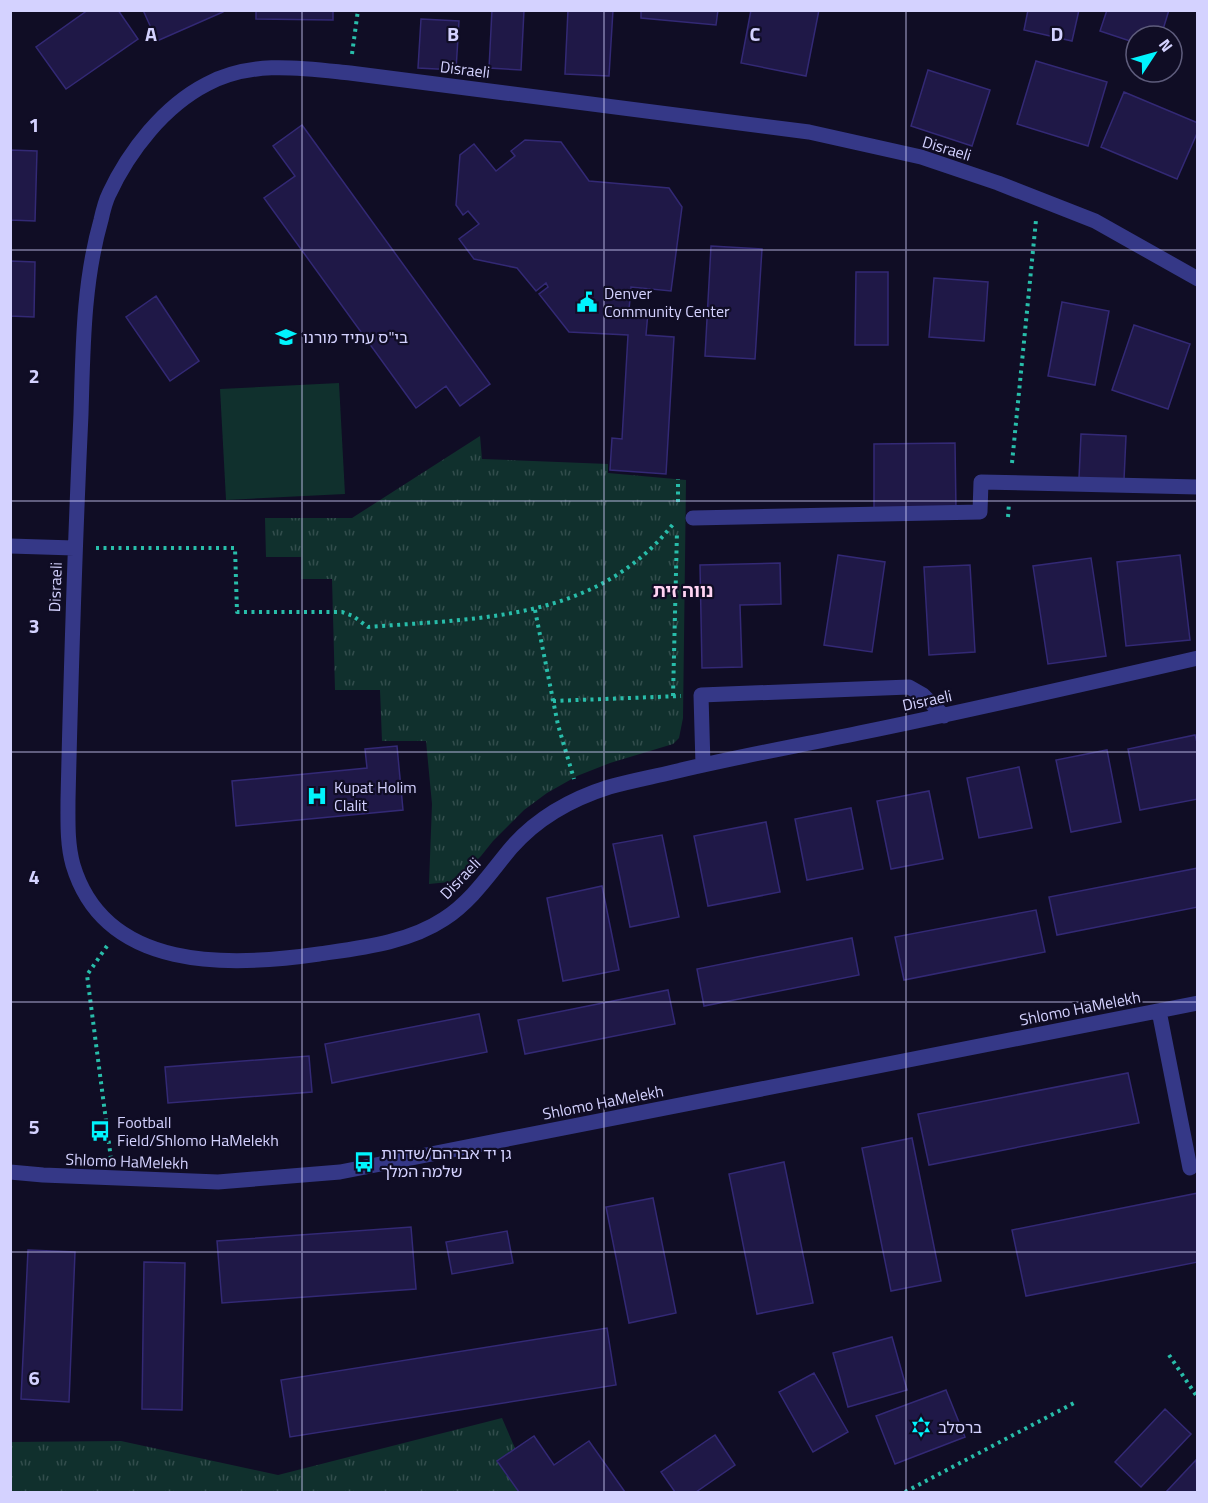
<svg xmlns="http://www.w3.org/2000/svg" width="1208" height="1503" font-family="'Titillium Web','Noto Sans Hebrew',sans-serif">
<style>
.grass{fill:#10302d}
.park{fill:url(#park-tufts)}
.building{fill:#1f1847;stroke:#332975;stroke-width:1.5}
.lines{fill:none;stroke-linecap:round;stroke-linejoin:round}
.path{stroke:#28bdaa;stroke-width:4;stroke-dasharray:3 4.5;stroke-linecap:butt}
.minor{stroke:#353887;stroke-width:15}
.grid{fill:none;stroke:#d4d2ff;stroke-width:1.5;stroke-opacity:0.55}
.labels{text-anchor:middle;stroke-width:4.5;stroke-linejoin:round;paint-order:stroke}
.street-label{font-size:16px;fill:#d4d2ff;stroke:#100d25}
.poi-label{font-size:16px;fill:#d4d2ff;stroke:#100d25;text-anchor:start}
.neighbourhood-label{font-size:18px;font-weight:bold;fill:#ffd4f2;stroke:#100d25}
.grid-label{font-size:20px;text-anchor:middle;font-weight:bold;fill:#d4d2ff;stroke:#100d25;stroke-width:4.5;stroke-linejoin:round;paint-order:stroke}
</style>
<defs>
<pattern id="park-tufts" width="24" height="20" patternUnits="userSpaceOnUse" patternTransform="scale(1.5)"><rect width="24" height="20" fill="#10302d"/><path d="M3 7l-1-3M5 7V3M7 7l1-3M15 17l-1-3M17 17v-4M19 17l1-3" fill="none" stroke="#324d4c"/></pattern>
</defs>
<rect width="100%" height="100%" fill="#100d25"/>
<!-- grass -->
<path class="grass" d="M 339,383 L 345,494 L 226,500 L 220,389 Z"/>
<!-- park -->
<path class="park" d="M 480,436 L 482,459 L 608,464 L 608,473 L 686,480 L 683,718 L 679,738 L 673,744 L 610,763 L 577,776 L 547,793 L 524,810 L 493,841 L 481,856 L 465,872 L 449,882 L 429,884 L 432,804 L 426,741 L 382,741 L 380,690 L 335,690 L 332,579 L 301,579 L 301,557 L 266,557 L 265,518 L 352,518 Z
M 502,1418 L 534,1492 L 11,1492 L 10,1442 L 121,1441 L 278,1475 Z"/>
<!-- building -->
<path class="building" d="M 88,10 L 118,10 L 138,39 L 66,89 L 36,47 Z
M 143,10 L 223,10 L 223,12 L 157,41 Z
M 256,10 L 333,10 L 333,20 L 256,19 Z
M 492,10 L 524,10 L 521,70 L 489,68 Z
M 568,10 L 613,10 L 609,76 L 565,74 Z
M 641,10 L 718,10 L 716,25 L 641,18 Z
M 751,10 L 819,10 L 806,76 L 741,63 Z
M 1028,10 L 1079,10 L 1072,41 L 1024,30 Z
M 1107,10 L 1169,10 L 1161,36 L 1136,36 L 1136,43 L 1100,31 Z
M 421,19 L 459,21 L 456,70 L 418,68 Z
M 1036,61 L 1107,82 L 1088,146 L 1017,124 Z
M 928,70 L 990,90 L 972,146 L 911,126 Z
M 1124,92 L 1198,123 L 1198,131 L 1177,179 L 1101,147 Z
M 302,125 L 490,384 L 460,406 L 446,386 L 416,408 L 264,198 L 295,176 L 273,146 Z
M 525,140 L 561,142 L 589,181 L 669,188 L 682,207 L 671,291 L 631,287 L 629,310 L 648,312 L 646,335 L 674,337 L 666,474 L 610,470 L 612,438 L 622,439 L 628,335 L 569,332 L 539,294 L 548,287 L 546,283 L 536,291 L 517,268 L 474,259 L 459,239 L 479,224 L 468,211 L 463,215 L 456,205 L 460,155 L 474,144 L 496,171 L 515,156 L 511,151 Z
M 10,150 L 37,151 L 35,221 L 10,220 Z
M 711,246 L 762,249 L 755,359 L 705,356 Z
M 10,261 L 35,262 L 34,317 L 10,316 Z
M 856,272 L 888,272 L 888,345 L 855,345 Z
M 934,278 L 988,282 L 984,341 L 929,337 Z
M 156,296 L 199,361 L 170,381 L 126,317 Z
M 1062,302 L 1109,311 L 1095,385 L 1048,376 Z
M 1134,325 L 1190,344 L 1168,409 L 1112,390 Z
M 1081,434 L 1126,436 L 1124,480 L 1079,478 Z
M 955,443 L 956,510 L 874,510 L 874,444 Z
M 838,555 L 885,562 L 872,652 L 824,645 Z
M 1180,555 L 1190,640 L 1126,646 L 1117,562 Z
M 1091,558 L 1106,656 L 1048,664 L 1033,566 Z
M 780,563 L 781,604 L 740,605 L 742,667 L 702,668 L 700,565 Z
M 970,565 L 975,652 L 929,655 L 924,567 Z
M 1195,735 L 1198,746 L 1198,799 L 1140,810 L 1128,749 Z
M 397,746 L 403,810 L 236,826 L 232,781 L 367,768 L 365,749 Z
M 1107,750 L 1121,822 L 1071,832 L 1056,760 Z
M 1019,767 L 1032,828 L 979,838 L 967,778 Z
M 929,791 L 943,859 L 891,869 L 877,801 Z
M 851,808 L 863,869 L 807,880 L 795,819 Z
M 766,822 L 780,892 L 708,906 L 694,836 Z
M 662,835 L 679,917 L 630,927 L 613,844 Z
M 1198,868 L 1198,907 L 1057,935 L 1049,897 Z
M 602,886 L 619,970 L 563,981 L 547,898 Z
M 1036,910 L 1045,952 L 904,980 L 895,937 Z
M 852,938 L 859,975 L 704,1006 L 697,969 Z
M 668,990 L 675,1024 L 525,1054 L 518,1020 Z
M 479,1014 L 487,1052 L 332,1083 L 325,1044 Z
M 309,1056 L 312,1092 L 168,1103 L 165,1067 Z
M 1128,1073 L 1139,1123 L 929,1165 L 918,1114 Z
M 912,1138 L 941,1281 L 891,1291 L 862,1148 Z
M 784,1162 L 813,1303 L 757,1314 L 729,1174 Z
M 1198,1193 L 1198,1262 L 1026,1296 L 1012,1230 Z
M 653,1198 L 676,1313 L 629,1323 L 606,1207 Z
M 411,1227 L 416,1289 L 222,1303 L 217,1241 Z
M 507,1231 L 513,1263 L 452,1274 L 446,1242 Z
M 28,1250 L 75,1252 L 69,1402 L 21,1399 Z
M 144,1262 L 185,1263 L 182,1410 L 142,1409 Z
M 607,1328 L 616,1385 L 290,1437 L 281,1380 Z
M 892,1337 L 907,1390 L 848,1407 L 833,1353 Z
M 814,1373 L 848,1432 L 813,1452 L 779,1392 Z
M 946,1390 L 965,1437 L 895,1464 L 876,1416 Z
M 1165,1409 L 1191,1434 L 1141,1487 L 1115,1462 Z
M 715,1435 L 735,1465 L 696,1492 L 675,1492 L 661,1472 Z
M 534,1436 L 554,1465 L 589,1441 L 625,1492 L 519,1492 L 497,1461 Z
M 1196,1460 L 1198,1492 L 1166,1492 Z"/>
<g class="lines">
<!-- path -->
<path class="path" d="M 352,54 L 358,10
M 1012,463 L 1036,220
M 678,502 L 678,479
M 1008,517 L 1009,503
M 96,548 L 235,548 L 237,612 L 342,612 L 353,616 L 368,627 C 481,618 597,621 674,523
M 535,610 L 558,725 L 574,779
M 673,696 L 677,531
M 553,701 L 681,696
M 107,946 L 87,975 L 111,1159
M 1169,1355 L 1198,1398
M 905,1492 L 1074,1403"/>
<!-- minor -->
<path class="minor" d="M 1198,279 L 1095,221 L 998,183 L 921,157 L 809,132 L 350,73 C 302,68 252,60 207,84 C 164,106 129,151 109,194 C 105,202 103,211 101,220 C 83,283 83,349 81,414 C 75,542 71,671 68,800 C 68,821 67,844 73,865 C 105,972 230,967 319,954 C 360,948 408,943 444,919 C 472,901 490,873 511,848 C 537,818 571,799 609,787 C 630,781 652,777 673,772 C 735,757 797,746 859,733 C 972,710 1085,684 1198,658
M 693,518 L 980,512 L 981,482 L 1198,487
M 10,546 L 74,548
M 703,765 L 701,695 L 909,687 L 923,695 L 944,716
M 1159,1011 L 1190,1168
M 10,1172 L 43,1175 L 218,1182 L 340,1172 L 1198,1003"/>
</g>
<!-- grid -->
<path class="grid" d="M 302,10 L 302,1492M 604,10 L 604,1492M 906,10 L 906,1492M 10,250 L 1198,250M 10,501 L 1198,501M 10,752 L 1198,752M 10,1002 L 1198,1002M 10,1252 L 1198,1252"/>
<!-- icons -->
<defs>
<g id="civic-bare" transform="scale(1.62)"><path d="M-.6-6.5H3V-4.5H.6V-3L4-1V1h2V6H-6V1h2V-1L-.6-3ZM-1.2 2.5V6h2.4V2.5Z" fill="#00f4fd" stroke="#100d25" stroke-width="2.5" paint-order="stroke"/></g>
<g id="school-bare" transform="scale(1.62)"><path d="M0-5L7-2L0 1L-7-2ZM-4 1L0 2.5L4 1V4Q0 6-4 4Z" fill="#00f4fd" stroke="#100d25" stroke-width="2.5" paint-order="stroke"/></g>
<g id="hospital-bare" transform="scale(1.62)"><path d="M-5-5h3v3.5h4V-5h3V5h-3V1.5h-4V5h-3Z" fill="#00f4fd" stroke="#100d25" stroke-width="2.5" paint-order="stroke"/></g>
<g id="bus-bare" transform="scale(1.62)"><path d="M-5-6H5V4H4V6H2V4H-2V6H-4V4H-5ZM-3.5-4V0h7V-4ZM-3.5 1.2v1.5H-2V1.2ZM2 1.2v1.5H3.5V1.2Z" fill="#00f4fd" stroke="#100d25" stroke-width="2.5" paint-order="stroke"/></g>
<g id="synagogue-bare" transform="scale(1.62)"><path d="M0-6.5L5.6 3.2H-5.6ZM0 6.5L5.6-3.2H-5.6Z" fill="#00f4fd" stroke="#100d25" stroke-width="2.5" paint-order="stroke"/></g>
</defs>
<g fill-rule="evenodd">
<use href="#civic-bare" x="587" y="302"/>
<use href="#school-bare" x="286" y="337"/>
<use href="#hospital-bare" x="317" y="796"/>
<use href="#bus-bare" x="100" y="1131"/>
<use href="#bus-bare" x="364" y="1162"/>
<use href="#synagogue-bare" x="921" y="1427"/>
</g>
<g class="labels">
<!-- street labels -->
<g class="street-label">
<text transform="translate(465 69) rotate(7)" y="6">Disraeli</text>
<text transform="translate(947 148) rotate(17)" y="6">Disraeli</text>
<text transform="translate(55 587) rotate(-88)" y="6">Disraeli</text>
<text transform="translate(927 700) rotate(-12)" y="6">Disraeli</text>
<text transform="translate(460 878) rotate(-46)" y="6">Disraeli</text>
<text transform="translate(1080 1008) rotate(-11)" y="6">Shlomo HaMelekh</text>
<text transform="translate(603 1102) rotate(-11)" y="6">Shlomo HaMelekh</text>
<text transform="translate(127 1161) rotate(2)" y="6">Shlomo HaMelekh</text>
</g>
<!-- poi labels -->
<g class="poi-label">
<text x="604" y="299">Denver<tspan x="604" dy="18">Community Center</tspan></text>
<text x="303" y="343">בי"ס עתיד מורנו</text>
<text x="334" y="793">Kupat Holim<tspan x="334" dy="18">Clalit</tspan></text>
<text x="117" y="1128">Football<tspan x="117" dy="18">Field/Shlomo HaMelekh</tspan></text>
<text x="381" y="1159">גן יד אברהם/שדרות<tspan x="381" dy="18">שלמה המלך</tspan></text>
<text x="938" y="1433">ברסלב</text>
</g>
<!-- neighbourhood labels -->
<g class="neighbourhood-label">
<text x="683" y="597">נווה זית</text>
</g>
</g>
<g class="grid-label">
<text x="151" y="41">A</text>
<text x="453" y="41">B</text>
<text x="755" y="41">C</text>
<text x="1057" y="41">D</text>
<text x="34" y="132">1</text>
<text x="34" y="383">2</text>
<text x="34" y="633">3</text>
<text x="34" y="884">4</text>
<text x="34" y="1134">5</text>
<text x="34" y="1385">6</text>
</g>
<!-- border -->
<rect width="1208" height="1503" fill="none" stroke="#d4d2ff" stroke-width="24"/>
<!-- north arrow -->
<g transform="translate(1154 54) rotate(54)"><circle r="28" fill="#100d25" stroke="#5e5c7c" stroke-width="1.5"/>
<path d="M0-4.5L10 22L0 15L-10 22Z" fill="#00f4fd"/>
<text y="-9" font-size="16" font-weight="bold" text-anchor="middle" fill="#d4d2ff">N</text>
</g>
</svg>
